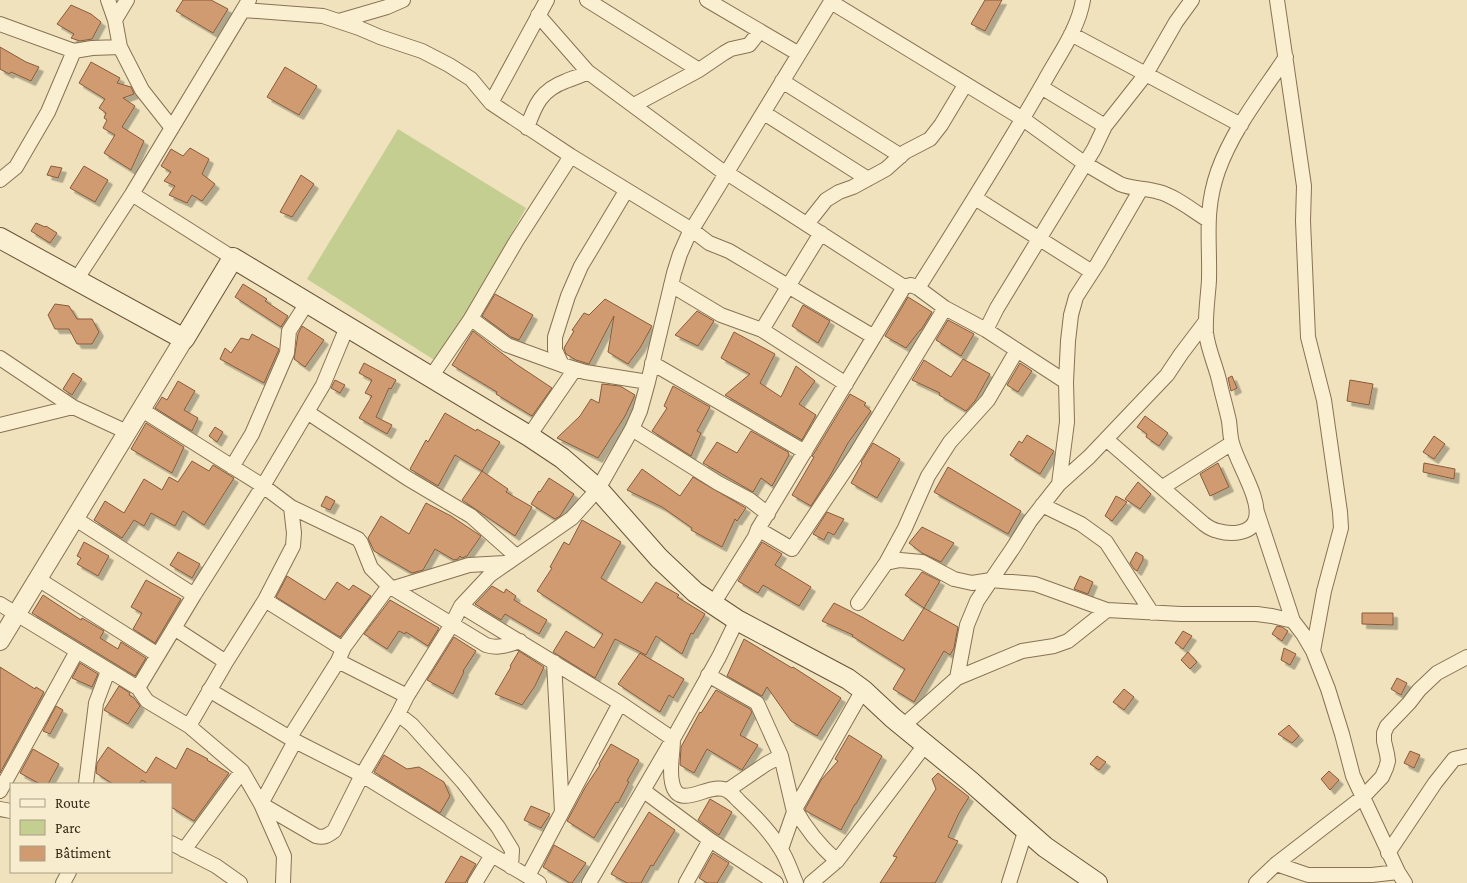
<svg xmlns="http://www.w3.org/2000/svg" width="1467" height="883" font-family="'Crimson Pro',serif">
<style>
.green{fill:#c5ce91}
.building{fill:#d09b71;stroke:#885b3a;filter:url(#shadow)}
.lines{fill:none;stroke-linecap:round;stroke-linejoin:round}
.minor-casing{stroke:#887255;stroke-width:16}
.tertiary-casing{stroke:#887255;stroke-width:20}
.secondary-casing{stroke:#695339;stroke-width:22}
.minor{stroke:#faefd0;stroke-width:14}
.tertiary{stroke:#faefd0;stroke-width:18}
.secondary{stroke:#faefd0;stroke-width:20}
</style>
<defs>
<filter id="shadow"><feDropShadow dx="4.5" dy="4.5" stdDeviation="0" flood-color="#0004"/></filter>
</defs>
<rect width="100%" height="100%" fill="#efe2bd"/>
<!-- green -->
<path class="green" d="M 398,129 L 526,208 L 439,363 L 307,279 Z"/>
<!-- building -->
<path class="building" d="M 183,0 L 211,0 L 228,9 L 213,33 L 176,11 Z
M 985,0 L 1002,0 L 985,31 L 971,24 Z
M 71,5 L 91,14 L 101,22 L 92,39 L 80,41 L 71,38 L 74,34 L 57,24 Z
M 0,47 L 26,62 L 39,67 L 31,81 L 11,72 L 9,74 L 0,69 Z
M 91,62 L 120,78 L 117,83 L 131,87 L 134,94 L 123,98 L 135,106 L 122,127 L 144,141 L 131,170 L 104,153 L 115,135 L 103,128 L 107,120 L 104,118 L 106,113 L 99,108 L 105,99 L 79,83 Z
M 285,67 L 317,86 L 299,115 L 267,97 Z
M 190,148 L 209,159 L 202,174 L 215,184 L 202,201 L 192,195 L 187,203 L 169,195 L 175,186 L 164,181 L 171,172 L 161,166 L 171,149 L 183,156 Z
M 51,166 L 62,168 L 58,178 L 47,175 Z
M 84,166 L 108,180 L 95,202 L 70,188 Z
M 301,175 L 314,184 L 292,217 L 280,212 Z
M 36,223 L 45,227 L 46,226 L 57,233 L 50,243 L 31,231 Z
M 243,284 L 267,299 L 265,301 L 288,316 L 281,327 L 235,297 Z
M 495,294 L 533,315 L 519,340 L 511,337 L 482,316 Z
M 908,297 L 932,312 L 921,330 L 920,330 L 906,348 L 885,336 Z
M 605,299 L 652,326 L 640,348 L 628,364 L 608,352 L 614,316 L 589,364 L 576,360 L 566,354 L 564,348 L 574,331 L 572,330 L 584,313 L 589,315 Z
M 55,304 L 69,306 L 77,319 L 92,319 L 99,332 L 92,344 L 77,344 L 69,329 L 55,329 L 48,315 Z
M 803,305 L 830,321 L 818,343 L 792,326 Z
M 697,311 L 714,321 L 698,346 L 675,335 Z
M 948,320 L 974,334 L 961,356 L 936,340 Z
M 302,326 L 324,340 L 305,367 L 294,359 L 298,334 Z
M 473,331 L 516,364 L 552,388 L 532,416 L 496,394 L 497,392 L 452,365 Z
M 734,332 L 775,354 L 760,383 L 781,397 L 796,366 L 815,381 L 799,404 L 816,415 L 802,440 L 725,395 L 750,374 L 721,358 Z
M 252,334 L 279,349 L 264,383 L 220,359 L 225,348 L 231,353 L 241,338 L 249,340 Z
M 963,359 L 990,374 L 975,401 L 966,411 L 939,395 L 940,393 L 912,380 L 924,360 L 951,377 Z
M 364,363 L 396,380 L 391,389 L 389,388 L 376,417 L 392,425 L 387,434 L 359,418 L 372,396 L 365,393 L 372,380 L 359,373 Z
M 1020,363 L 1032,371 L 1018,392 L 1007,385 Z
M 73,373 L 82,379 L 72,395 L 63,389 Z
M 1232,376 L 1237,388 L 1231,391 L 1228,378 Z
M 335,380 L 345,385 L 340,393 L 331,388 Z
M 1350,380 L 1373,384 L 1369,405 L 1347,401 Z
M 178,381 L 195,391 L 184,410 L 198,418 L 192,431 L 155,408 L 162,397 L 167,400 Z
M 602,384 L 620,386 L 635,395 L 625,416 L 598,458 L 557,438 L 580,416 L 591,399 L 599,403 Z
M 673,386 L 710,407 L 697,431 L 701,433 L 691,456 L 652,431 L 667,408 L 664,406 Z
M 850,394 L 866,403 L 864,405 L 871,411 L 848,443 L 830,476 L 811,506 L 792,495 L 814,457 L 812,456 L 813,455 Z
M 445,413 L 476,431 L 477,429 L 500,442 L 482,471 L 455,455 L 438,486 L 410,469 L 426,440 L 428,442 Z
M 1145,416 L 1168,433 L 1159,446 L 1146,437 L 1147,434 L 1137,427 Z
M 146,423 L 184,447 L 172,473 L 131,449 Z
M 215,427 L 223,432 L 217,442 L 209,436 Z
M 751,431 L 788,452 L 789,455 L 772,486 L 761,478 L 753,492 L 703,463 L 717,442 L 737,453 Z
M 1027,435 L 1054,451 L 1040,474 L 1010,455 L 1019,441 L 1022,443 Z
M 1434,436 L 1445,444 L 1434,459 L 1423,452 Z
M 873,443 L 900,459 L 877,498 L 851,483 L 862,463 L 861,462 Z
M 192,461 L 209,471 L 213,465 L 234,478 L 204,525 L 183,511 L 175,526 L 151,513 L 144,526 L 134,520 L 122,538 L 94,520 L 105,501 L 124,513 L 144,479 L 162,490 L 169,477 L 178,482 Z
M 1218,463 L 1229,487 L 1210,496 L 1200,474 Z
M 1424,463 L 1455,469 L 1454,479 L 1423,472 Z
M 948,467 L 1021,511 L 1008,534 L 934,492 Z
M 642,469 L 680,496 L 693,477 L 746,508 L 737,521 L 735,519 L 722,547 L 691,530 L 692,528 L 662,507 L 627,490 Z
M 482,471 L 508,489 L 506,492 L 532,507 L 515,536 L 462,500 Z
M 549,478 L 574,494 L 560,516 L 555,519 L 531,504 L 539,491 L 540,492 Z
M 1138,482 L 1151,494 L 1140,509 L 1125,499 Z
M 326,496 L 335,501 L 330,510 L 321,506 Z
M 1116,496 L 1127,502 L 1112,521 L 1105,516 Z
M 426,503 L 451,516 L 481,536 L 467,556 L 462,558 L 460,556 L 458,559 L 454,560 L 435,549 L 423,570 L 412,573 L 374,551 L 368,538 L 381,516 L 409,534 Z
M 827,512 L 844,519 L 834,535 L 828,532 L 824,540 L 813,534 Z
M 582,520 L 621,542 L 601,578 L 642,603 L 656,582 L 679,595 L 677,597 L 705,614 L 693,634 L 691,633 L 682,654 L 656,636 L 646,655 L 615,639 L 595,678 L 553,652 L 566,631 L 594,648 L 603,634 L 537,591 L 552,568 L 550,567 L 564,542 L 569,545 Z
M 922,527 L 954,543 L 941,562 L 922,553 L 909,543 Z
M 84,542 L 109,556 L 98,576 L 77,564 L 81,558 L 77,556 Z
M 762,542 L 782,554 L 775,565 L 811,587 L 799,606 L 763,585 L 758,593 L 738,581 Z
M 178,552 L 200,564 L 192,578 L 170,565 Z
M 1136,552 L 1143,556 L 1143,560 L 1137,571 L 1134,569 L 1130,563 Z
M 922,572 L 940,581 L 924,608 L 905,595 Z
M 287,576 L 325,600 L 337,582 L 349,590 L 353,585 L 371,596 L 340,637 L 276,597 Z
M 1080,576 L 1093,582 L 1088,594 L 1074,589 Z
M 146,580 L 181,599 L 155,643 L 133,629 L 142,613 L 131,607 Z
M 492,586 L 504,593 L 506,589 L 516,596 L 514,600 L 547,620 L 539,634 L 505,614 L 501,620 L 475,604 Z
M 43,595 L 81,620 L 82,618 L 104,631 L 100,638 L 118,649 L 121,642 L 146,658 L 135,676 L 32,613 Z
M 390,600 L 439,628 L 428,646 L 406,632 L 405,634 L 399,631 L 387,649 L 364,634 Z
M 834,603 L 862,617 L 903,641 L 924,608 L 958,627 L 954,648 L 950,655 L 944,651 L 914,702 L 893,689 L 905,669 L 852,636 L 853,635 L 822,621 Z
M 1362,613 L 1393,613 L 1393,625 L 1362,624 Z
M 1277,626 L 1282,627 L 1288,631 L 1282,641 L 1272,634 Z
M 1183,631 L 1192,636 L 1183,649 L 1175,643 Z
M 454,637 L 476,651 L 463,671 L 464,672 L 453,694 L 427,680 Z
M 744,639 L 792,668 L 793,667 L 841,698 L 817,736 L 791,721 L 767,687 L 762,696 L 727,676 Z
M 1284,648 L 1296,654 L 1290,665 L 1281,660 Z
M 519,651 L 544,667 L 535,686 L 522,705 L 495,694 L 511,667 L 510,666 Z
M 1188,652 L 1197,662 L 1190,669 L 1181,660 Z
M 640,653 L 684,679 L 673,698 L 669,695 L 660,712 L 618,684 Z
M 80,663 L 98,674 L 92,687 L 72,678 Z
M 0,667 L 35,689 L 36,687 L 44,692 L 0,773 Z
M 1397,678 L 1407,683 L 1401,695 L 1391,689 Z
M 119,686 L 130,693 L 129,695 L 134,698 L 140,706 L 128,724 L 104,710 Z
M 1124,689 L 1134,697 L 1124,710 L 1113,702 Z
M 716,690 L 750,709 L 752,712 L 740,735 L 758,745 L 742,770 L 707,749 L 694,773 L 680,765 L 681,747 L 700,712 L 701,713 Z
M 56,706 L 63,710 L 50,734 L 43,731 Z
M 1289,725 L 1299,736 L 1292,743 L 1278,734 Z
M 849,735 L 882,756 L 856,804 L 855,804 L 841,830 L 806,811 L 805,809 L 821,780 L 838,761 L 835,759 Z
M 611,744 L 639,760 L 627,781 L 629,782 L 618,803 L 616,802 L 594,838 L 567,821 L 586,786 L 600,765 L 599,764 Z
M 108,747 L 146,773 L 156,757 L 176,769 L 187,748 L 208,759 L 207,760 L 229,773 L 194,821 L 171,807 L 171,784 L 148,784 L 142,780 L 139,784 L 113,784 L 96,773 L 97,763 Z
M 33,749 L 59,764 L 48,784 L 40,784 L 20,773 Z
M 1410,751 L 1420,755 L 1414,768 L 1404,763 Z
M 384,755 L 407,769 L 419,767 L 444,782 L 450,796 L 440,813 L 374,772 Z
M 1097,756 L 1106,762 L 1099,770 L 1090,764 Z
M 1329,771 L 1339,780 L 1330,790 L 1321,779 Z
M 938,773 L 969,797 L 959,813 L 948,837 L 958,841 L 935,883 L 880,883 L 897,857 L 893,856 L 936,789 L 932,779 Z
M 710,799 L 732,812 L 719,835 L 698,820 Z
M 531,806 L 550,814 L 541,828 L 524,820 Z
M 649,812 L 675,830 L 653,866 L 651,865 L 641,883 L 627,883 L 611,874 Z
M 554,845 L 586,863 L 572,883 L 570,883 L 543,867 Z
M 713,853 L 729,863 L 717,883 L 707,883 L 699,878 Z
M 461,856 L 476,864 L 465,883 L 445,883 Z"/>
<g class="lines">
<!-- minor casing -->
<g class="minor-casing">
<path id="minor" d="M 108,0 L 115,20 L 120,47 L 142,90 L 172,128
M 587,0 L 699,70 L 724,53 L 731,49 L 749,45 L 760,31
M 707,0 L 799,54
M 1277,0 L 1304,186 L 1303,221 L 1308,337 L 1324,400 L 1340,512 L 1341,528 L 1324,591 L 1313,651
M 831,2 L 1023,119 L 1084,163 L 1120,184 C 1132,189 1146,188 1159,192 C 1175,196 1193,211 1208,220
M 243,10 L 323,16 L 359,28 L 380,37 L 422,51 L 449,65 L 471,79 L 491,103 L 547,0
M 538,15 L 588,72
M 115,20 L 127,0
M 339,21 L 387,7 L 403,0
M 0,24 L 74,51 L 92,48 L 120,47
M 1071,34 L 1241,125
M 782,81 L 901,156
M 1041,87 L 1105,126
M 491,103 L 571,156 L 692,230 L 709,243 L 729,251 L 874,337
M 634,105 L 699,70
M 764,113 L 868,179
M 527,128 C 535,105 541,90 566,81 C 573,78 581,76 588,72 L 726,174
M 727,173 L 904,287
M 0,180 L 16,167 L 48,112 L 74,51
M 626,191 L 581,266 L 568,296 L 555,337 L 555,350 L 562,365 L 585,372 L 648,382
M 132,194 L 233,258
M 975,198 L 1092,272
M 807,224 L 826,200 L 839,192 L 853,187 L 886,169 L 905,152 L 930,139 L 941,125 L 965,85
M 76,280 L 132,194 L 249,0
M 671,285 L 721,315 L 762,330 L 846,384
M 918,288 C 961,220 1004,152 1044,82 C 1058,56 1078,30 1083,0
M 470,320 L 517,240 L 571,156
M 762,330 L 789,285 L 821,233
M 986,330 L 997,308 L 1094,149 L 1105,126 L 1146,74 L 1176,22 L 1192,0
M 0,358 L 73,407 L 127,432
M 652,363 L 805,452
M 431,377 L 470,320 L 477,323 L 507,345 L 562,365
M 140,410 L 150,415 L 263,486 L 291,507 L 358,539 L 361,543 L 371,568 L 389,586 L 486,645 C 498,649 508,645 520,641
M 307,412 L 407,478 L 471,516 L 516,556
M 0,425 L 73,407
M 632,429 L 718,483 L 750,500 L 768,514
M 529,436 L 575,369
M 1106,439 L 1204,524 C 1208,527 1213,530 1218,531 C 1231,535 1253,534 1256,518 C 1261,499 1237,463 1232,443 C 1230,436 1230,428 1229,421 C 1226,407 1222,394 1219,380 C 1215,364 1208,349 1206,333 C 1205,315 1208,297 1209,280 C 1210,239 1204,211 1218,171 C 1233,129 1262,93 1286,57
M 232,467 L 252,434 L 287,353 L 289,331 L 307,303
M 1059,484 L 1089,457 L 1167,375 L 1181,354 L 1206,321
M 1163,487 L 1232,443
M 1042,505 L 1081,524 L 1106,542 L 1152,613
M 1257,512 L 1293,621 L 1303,634 L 1313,651 L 1328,689 L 1342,734 L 1353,776 L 1398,872 L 1405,883
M 74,518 L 194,595
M 758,529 L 792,549 L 856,454 L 945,308
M 886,563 L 900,560 L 922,562 L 954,579 L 972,583 L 991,580 L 1035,584 L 1107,610 L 1181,614 L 1257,614 L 1272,616 L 1293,621
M 38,579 L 158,655
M 394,588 L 469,565 L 505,563
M 265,600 L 343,649 L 344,647
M 858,603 L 886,563 L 905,528 L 928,476 L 950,442 L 988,400 L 1017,350
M 0,604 L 138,688
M 713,604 L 755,537 L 758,529 L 904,287 L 911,285 L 918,288 L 945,308 L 986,330 L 1066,382
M 461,606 L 620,703 L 673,739 C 673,753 669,769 672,782 C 678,814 711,779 728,791 C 732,793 736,798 739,801 C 754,815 770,831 780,848 C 787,858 791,872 796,883
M 174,628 L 226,662
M 338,661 L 407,696
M 554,662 L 562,811
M 708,675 L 757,703 L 781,756 L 794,812
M 957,678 L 1022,651 L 1054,646 L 1068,641 L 1107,610
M 209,690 L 295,741 L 362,775 L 492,855 L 539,883
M 398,714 L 412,725 L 463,782 L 498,827 L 512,850 L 511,867
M 189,726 L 226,662 L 265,600 L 293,546 L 294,533 L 291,507
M 903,726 L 957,678 L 967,625 L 977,601 L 1013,548 L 1030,521 L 1059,484 L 1067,422 L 1066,382 L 1068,341 L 1071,315 L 1076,297 L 1098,263 L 1141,189
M 290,737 L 338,661 L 344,647 L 389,586
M 295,741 L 261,804 L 316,836 C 324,838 327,836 334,831 L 362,775 L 398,714 L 407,696 L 452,624 L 461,606 L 490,575 L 572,518 L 598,489 L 632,429 L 640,411 L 648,382 L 674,273 L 680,254 L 688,236 L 832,0
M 86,784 L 96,703 L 108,671
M 728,790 L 766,764 L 781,756
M 0,791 L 77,651
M 644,791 L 710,840 L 776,883
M 0,809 L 11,811
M 795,809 C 806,829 820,846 837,861
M 171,843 L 216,866 L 240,883
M 781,849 L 795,809 L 863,690
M 184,850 L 242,771
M 1388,853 L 1435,783 L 1454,759 L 1467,756
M 1276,864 L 1308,875 L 1372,875 L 1398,872
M 528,876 L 620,703
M 63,883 L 69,872
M 283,883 L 284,856 L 261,804 L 242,771 L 189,726 L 147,701 L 138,688 L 194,595 L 263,486 L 307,412 L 323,385 L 347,327
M 475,883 L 492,855
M 589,883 L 673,739 L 719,657 L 737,620
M 686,883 L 710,840
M 811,883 L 837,861 L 925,745
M 1009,883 L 1026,829
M 1256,883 L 1276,864 L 1363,797 L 1382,777 L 1386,768 L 1388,761 L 1387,754 L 1384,741 L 1384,733 L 1387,726 L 1409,703 L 1419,690 L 1437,673 L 1467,657"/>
</g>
<!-- tertiary casing -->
<g class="tertiary-casing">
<path id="tertiary" d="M 0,641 L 184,339"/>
</g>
<!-- secondary casing -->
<g class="secondary-casing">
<path id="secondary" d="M 0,238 L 184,339 L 233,258 L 529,436 L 562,458 L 598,489 L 659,558 L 695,592 L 737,620 L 848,679 L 863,690 L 893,718 L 970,781 L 1045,847 L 1097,883"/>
</g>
<!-- minor -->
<use href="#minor" class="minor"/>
<!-- tertiary -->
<use href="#tertiary" class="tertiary"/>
<!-- secondary -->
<use href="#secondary" class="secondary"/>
</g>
<!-- legend -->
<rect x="10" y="783" width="162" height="90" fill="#f7eccd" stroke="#aa9e86"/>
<rect x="20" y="799" width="25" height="8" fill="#faefd0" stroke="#aa9e86"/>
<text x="55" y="808" font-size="15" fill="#36291b">Route</text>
<rect x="20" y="820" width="25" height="15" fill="#c5ce91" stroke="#aa9e86"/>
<text x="55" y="833" font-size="15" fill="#36291b">Parc</text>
<rect x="20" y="846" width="25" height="15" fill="#d09b71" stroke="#aa9e86"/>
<text x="55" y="858" font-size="15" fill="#36291b">Bâtiment</text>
</svg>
